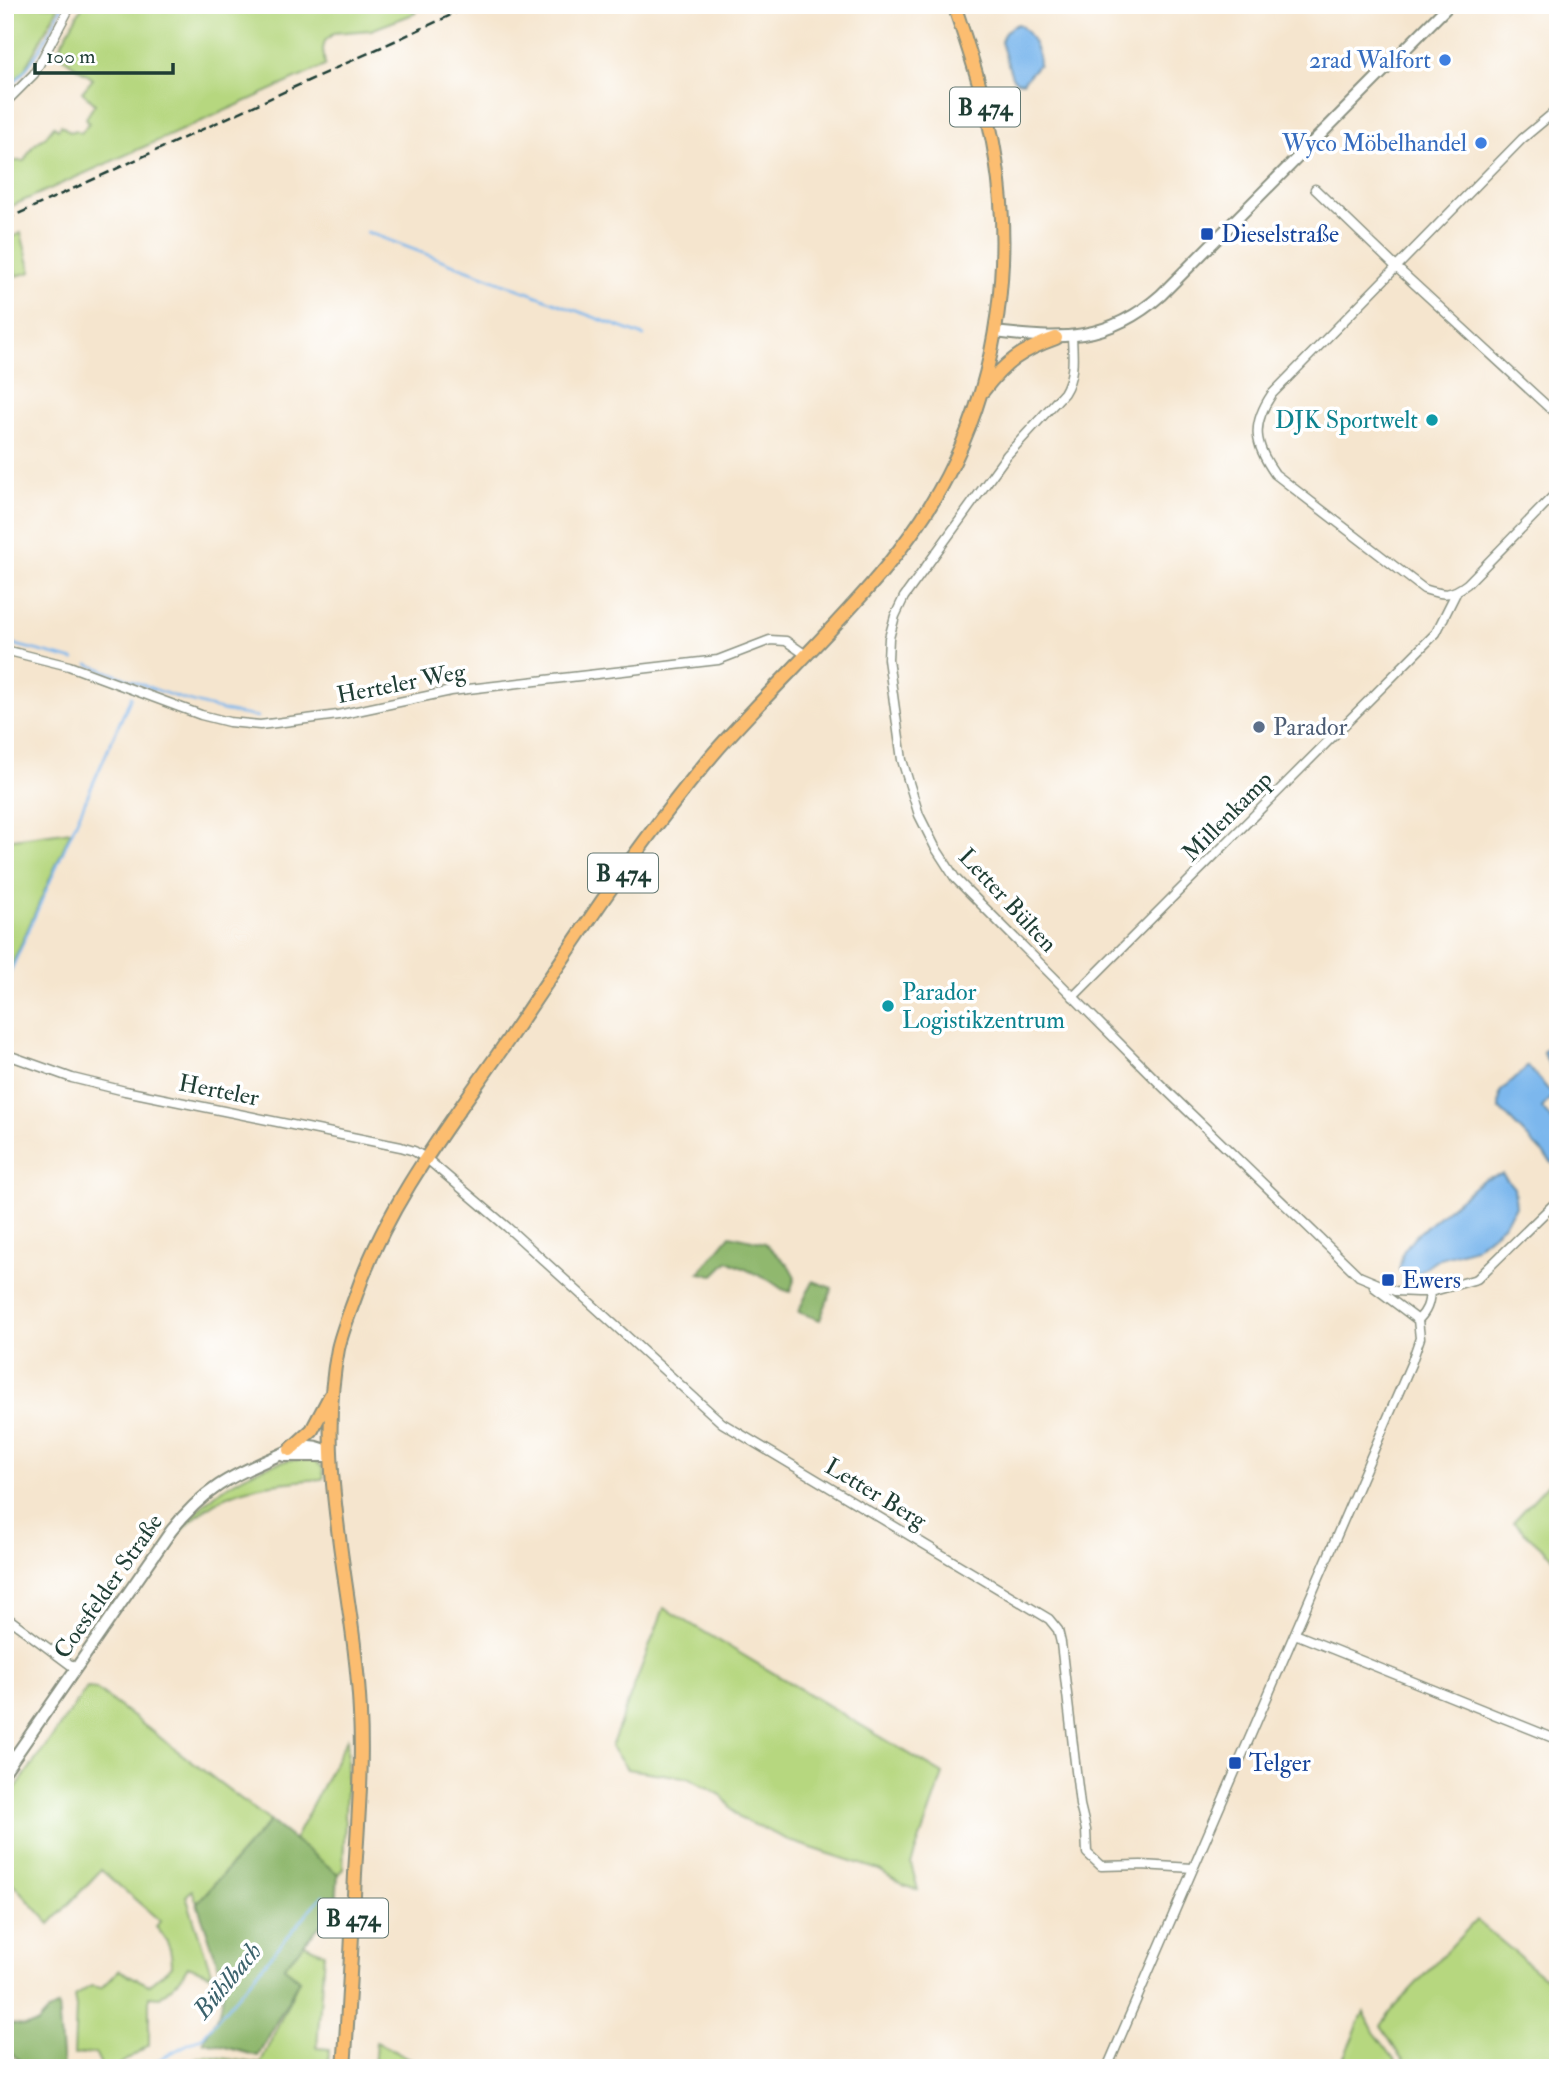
<svg xmlns="http://www.w3.org/2000/svg" width="1563" height="2073" font-family="'IM FELL Double Pica',serif">
<style>
.green{fill:#b6d77f;stroke:#6a8a5a;stroke-width:2}
.forest{fill:#90b86e;stroke:#587a51;stroke-width:2}
.water{fill:#7cb7ed;stroke:#4e7a90;stroke-width:2}
.lines{fill:none;stroke-linecap:round;stroke-linejoin:round}
.stream{stroke:#7cb7ed;stroke-width:2.5}
.minor-casing{stroke:#8a9181;stroke-width:11}
.tertiary-casing{stroke:#8a9181;stroke-width:14}
.primary-casing{stroke:#8a9181;stroke-width:16}
.minor{stroke:#fff;stroke-width:8}
.tertiary{stroke:#fff;stroke-width:10}
.primary{stroke:#fcbd6f;stroke-width:12}
.rail{stroke:#1f3d34;stroke-width:2.5;stroke-dasharray:10 5;stroke-linecap:butt}
.shop-dot{fill:#3f7fe0;stroke:#fff;stroke-width:2.5}
.transit-dot{fill:#1a4fb4;stroke:#fff;stroke-width:2.5}
.culture-dot{fill:#0f9aa8;stroke:#fff;stroke-width:2.5}
.service-dot{fill:#5c6f8a;stroke:#fff;stroke-width:2.5}
.labels{text-anchor:middle;stroke-width:7;stroke-linejoin:round;paint-order:stroke}
.shield{fill:#fff;stroke:#627771;stroke-width:2}
.shield-label{font-size:23px;font-weight:bold;fill:#1f3d34}
.shop-label{font-size:24px;fill:#366cbe;stroke:#fff;text-anchor:end}
.transit-label{font-size:24px;fill:#164399;stroke:#fff;text-anchor:start}
.culture-label{font-size:24px;fill:#0d838f;stroke:#fff;text-anchor:end}
.street-label{font-size:24px;fill:#1f3d34;stroke:#fff}
.service-label{font-size:24px;fill:#4e5e75;stroke:#fff;text-anchor:start}
.water-label{font-size:26px;font-style:italic;fill:#3b626c;stroke:#fff}
</style>
<rect width="100%" height="100%" fill="#fff"/>
<filter id="ink" filterUnits="userSpaceOnUse"><feTurbulence type="fractalNoise" baseFrequency=".0143" numOctaves="2"/><feDisplacementMap in="SourceGraphic" scale="14" xChannelSelector="R" yChannelSelector="G"/><feConvolveMatrix kernelMatrix="1 2 1 2 8 2 1 2 1" color-interpolation-filters="sRGB"/></filter>
<filter id="wash" filterUnits="userSpaceOnUse"><feTurbulence type="fractalNoise" baseFrequency=".00686" numOctaves="4" result="noise"/><feDisplacementMap in="SourceGraphic" scale="28" xChannelSelector="R" yChannelSelector="G"/><feGaussianBlur stdDeviation="1.57" result="paint"/><feColorMatrix in="noise" values="0 0 0 0 0 0 0 0 0 0 0 0 0 0 0 0 0 1.4 0 .05"/><feComposite in="paint" operator="in"/></filter>
<g filter="url(#wash)">
<rect width="100%" height="100%" fill="#f5e5ce"/>
<!-- green -->
<path class="green" d="M 5,5 L 59,6 L 24,71 L 5,91 Z
M 83,5 L 411,5 L 416,13 L 371,30 L 334,33 L 325,41 L 323,49 L 325,66 L 5,209 L 5,156 L 12,161 L 24,161 L 33,146 L 46,136 L 54,126 L 58,129 L 61,125 L 70,132 L 76,130 L 81,133 L 89,123 L 86,118 L 95,104 L 82,92 L 93,79 L 56,53 Z
M 21,233 L 31,272 L 16,276 L 10,251 L 5,252 L 5,240 Z
M 71,831 L 5,981 L 5,840 Z
M 289,1460 L 314,1460 L 322,1467 L 324,1477 L 322,1479 C 249,1485 210,1488 165,1553 L 164,1552 C 193,1507 235,1471 289,1460 Z
M 1558,1473 L 1558,1562 L 1513,1522 Z
M 664,1608 L 943,1774 L 911,1864 L 918,1890 L 903,1885 L 879,1870 L 793,1842 L 739,1818 L 721,1795 L 690,1778 L 627,1769 L 611,1747 Z
M 87,1688 L 96,1689 L 270,1821 L 197,1903 L 192,1890 L 186,1896 L 212,1975 L 188,1966 L 180,1979 L 160,1997 L 149,1996 L 149,2045 L 114,2068 L 102,2068 L 95,2053 L 74,2055 L 76,2008 L 74,1996 L 91,1986 L 101,1988 L 119,1970 L 149,1985 L 172,1966 C 172,1949 167,1939 156,1927 L 160,1921 L 101,1870 L 50,1924 L 5,1875 L 5,1803 Z
M 348,1737 L 343,1869 L 338,1874 L 294,1840 Z
M 1476,1920 L 1550,1982 L 1558,1973 L 1558,2068 L 1411,2068 L 1399,2055 L 1381,2026 L 1395,2006 Z
M 304,1944 L 324,1953 L 317,2048 L 329,2049 L 328,2068 L 176,2068 L 198,2058 L 208,2056 L 260,2064 L 299,1980 L 284,1967 Z
M 1364,2012 L 1374,2032 L 1401,2068 L 1339,2068 Z
M 376,2042 L 430,2068 L 374,2068 Z"/>
<!-- forest -->
<path class="forest" d="M 730,1235 L 765,1243 L 789,1266 L 795,1277 L 790,1292 L 782,1289 L 769,1280 L 728,1261 L 714,1275 L 699,1273 Z
M 813,1281 L 832,1288 L 820,1320 L 798,1312 Z
M 270,1821 L 338,1874 L 336,1907 L 284,1967 L 299,1980 L 258,2056 L 203,2041 L 220,2011 L 225,1985 L 197,1903 Z
M 58,2006 L 63,2068 L 28,2068 L 5,2048 L 5,2030 L 12,2024 L 24,2026 L 37,2024 L 47,2013 Z"/>
<!-- water -->
<path class="water" d="M 1018,24 C 1030,31 1039,50 1039,64 L 1023,82 L 1016,81 L 1012,77 L 1001,42 C 1003,32 1009,27 1018,24 Z
M 1558,1037 L 1558,1078 L 1555,1078 L 1543,1052 Z
M 1528,1066 L 1553,1095 L 1542,1108 L 1558,1127 L 1558,1169 L 1499,1108 L 1500,1092 Z
M 1502,1174 L 1514,1188 L 1516,1206 L 1503,1225 L 1475,1248 L 1440,1258 L 1418,1273 L 1399,1270 L 1403,1252 L 1414,1237 L 1484,1179 Z"/>
<g class="lines">
<!-- stream -->
<path class="stream" d="M 5,91 C 32,69 48,36 63,5
M 367,232 L 644,336
M 5,642 L 74,660
M 88,664 C 144,685 199,709 258,717
M 5,984 L 131,697
M 143,2068 L 203,2036 L 323,1895"/>
</g>
</g>
<g filter="url(#ink)">
<g class="lines">
<!-- minor casing -->
<g class="minor-casing">
<path id="minor" d="M 5,103 L 34,74 L 71,5
M 1558,109 L 1522,139 L 1272,394 C 1251,425 1254,444 1275,474 L 1424,589 C 1443,595 1450,597 1467,584 L 1558,491
M 1315,189 L 1395,266 L 1558,416
M 1072,337 C 1073,358 1075,375 1064,393 L 1007,455 L 904,597 L 895,616 L 889,638 L 888,659 L 902,760 L 919,815 L 935,847 L 955,878 L 1162,1086 L 1359,1276 L 1395,1291 L 1417,1292 L 1430,1292 L 1477,1279 L 1558,1200
M 5,650 L 69,666 L 201,715 L 229,722 L 260,725 L 338,715 L 451,691 L 718,660 L 770,640 L 786,641 L 806,655
M 1073,997 L 1436,633 L 1456,593
M 5,1054 L 72,1078 L 125,1091 L 401,1147 L 414,1151 L 427,1159 L 507,1227 L 722,1423 L 1049,1619 L 1058,1630 L 1061,1643 L 1080,1805 L 1086,1830 L 1087,1853 L 1101,1866 L 1141,1865 L 1193,1868
M 1374,1287 L 1418,1320
M 1418,1320 C 1427,1311 1429,1304 1430,1292
M 5,1616 L 76,1669
M 1295,1634 L 1558,1740
M 1107,2068 L 1411,1364 L 1420,1338 L 1418,1320"/>
</g>
<!-- tertiary casing -->
<g class="tertiary-casing">
<path id="tertiary" d="M 995,332 C 1060,340 1108,342 1161,295 L 1449,5
M 284,1456 L 332,1456
M 5,1771 L 171,1531 C 203,1490 230,1476 277,1456 C 296,1447 315,1439 332,1456"/>
</g>
<!-- primary casing -->
<g class="primary-casing">
<path id="primary" d="M 983,391 C 1005,362 1022,350 1056,338
M 290,1450 L 312,1430 L 330,1396
M 344,2068 C 349,2003 352,1938 355,1874 C 358,1820 363,1767 360,1713 C 355,1593 314,1470 338,1349 C 342,1331 350,1312 356,1295 C 388,1201 452,1121 508,1040 C 574,943 638,842 715,752 C 770,689 833,632 886,567 C 912,535 937,499 954,462 C 998,371 1012,259 996,160 C 988,107 971,55 954,5"/>
</g>
<!-- minor -->
<use href="#minor" class="minor"/>
<!-- tertiary -->
<use href="#tertiary" class="tertiary"/>
<!-- primary -->
<use href="#primary" class="primary"/>
<!-- rail -->
<path class="rail" d="M 5,220 L 473,5"/>
</g>
</g>
<!-- markers -->
<g class="shop-dot">
<circle cx="1445" cy="60" r="7"/>
<circle cx="1481" cy="143" r="7"/>
</g>
<g class="transit-dot">
<rect x="1200" y="227" width="14" height="14" rx="3.5"/>
<rect x="1381" y="1273" width="14" height="14" rx="3.5"/>
<rect x="1228" y="1756" width="14" height="14" rx="3.5"/>
</g>
<g class="culture-dot">
<circle cx="1432" cy="420" r="7"/>
<circle cx="888" cy="1006" r="7"/>
</g>
<circle class="service-dot" cx="1259" cy="727" r="7"/>
<g class="labels">
<!-- shield labels -->
<g class="shield">
<rect x="950" y="87.5" width="70" height="39" rx="5"/>
<rect x="588" y="853.5" width="70" height="39" rx="5"/>
<rect x="318" y="1898.5" width="70" height="39" rx="5"/>
</g>
<g class="shield-label">
<text x="985" y="115">B 474</text>
<text x="623" y="881">B 474</text>
<text x="353" y="1926">B 474</text>
</g>
<!-- shop labels -->
<g class="shop-label">
<text x="1431" y="68">2rad Walfort</text>
<text x="1467" y="151">Wyco Möbelhandel</text>
</g>
<!-- transit labels -->
<g class="transit-label">
<text x="1221" y="242">Dieselstraße</text>
<text x="1402" y="1288">Ewers</text>
<text x="1249" y="1771">Telger</text>
</g>
<!-- culture labels -->
<g class="culture-label">
<text x="1418" y="428">DJK Sportwelt</text>
<text x="902" y="1000" text-anchor="start">Parador<tspan x="902" dy="28">Logistikzentrum</tspan></text>
</g>
<!-- street labels -->
<g class="street-label">
<text transform="translate(401 683) rotate(-11)" y="8">Herteler Weg</text>
<text transform="translate(1227 816) rotate(-45)" y="8">Millenkamp</text>
<text transform="translate(1008 900) rotate(47)" y="8">Letter Bülten</text>
<text transform="translate(219 1090) rotate(11)" y="8">Herteler</text>
<text transform="translate(876 1493) rotate(31)" y="8">Letter Berg</text>
<text transform="translate(108 1586) rotate(-55)" y="8">Coesfelder Straße</text>
</g>
<!-- service labels -->
<g class="service-label">
<text x="1273" y="735">Parador</text>
</g>
<!-- water labels -->
<g class="water-label">
<text transform="translate(227 1980) rotate(-50)" y="9">Bühlbach</text>
</g>
</g>
<!-- margin -->
<rect width="1563" height="2073" fill="none" stroke="#fff" stroke-width="28"/>
<!-- scale -->
<path d="M35 63v10h138v-10" fill="none" stroke="#1f3d34" stroke-width="3.5"/>
<text x="46" y="63" font-size="21" fill="#1f3d34" stroke="#ffffff" stroke-width="5" paint-order="stroke">100 m</text>
</svg>
